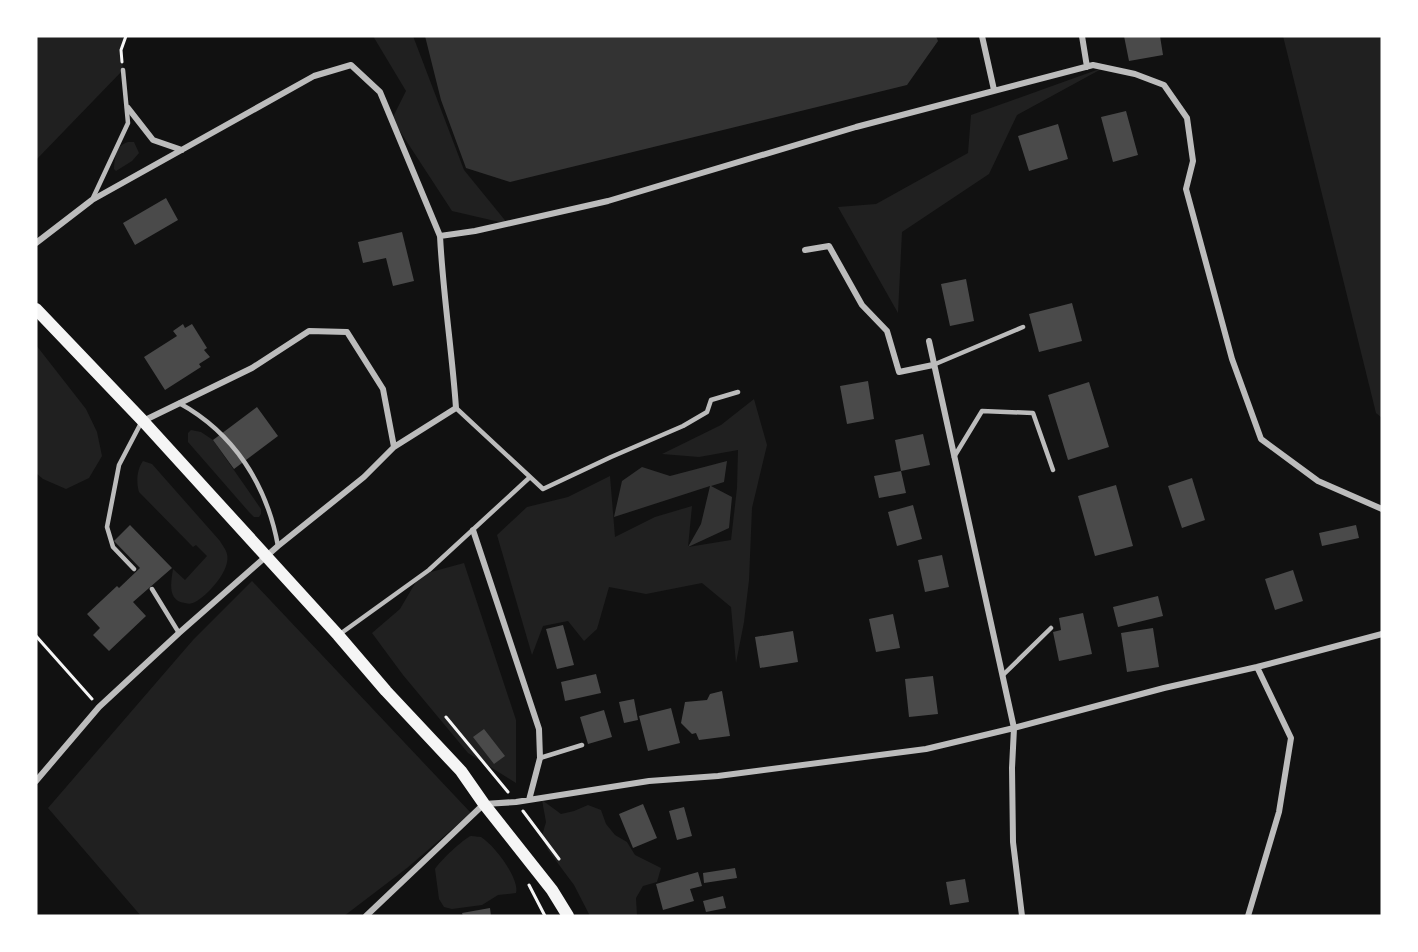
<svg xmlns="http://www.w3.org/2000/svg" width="1418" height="952" font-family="'DM Sans',sans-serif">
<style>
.green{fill:#202020}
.water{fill:#333}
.building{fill:#4a4a4a}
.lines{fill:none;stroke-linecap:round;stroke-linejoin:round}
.path{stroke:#f5f5f5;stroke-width:3}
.service{stroke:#bcbcbc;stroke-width:4.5}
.minor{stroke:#bcbcbc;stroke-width:6}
.secondary{stroke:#f5f5f5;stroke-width:12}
</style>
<rect width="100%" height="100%" fill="#111"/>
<!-- green -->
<path class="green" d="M 36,36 L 126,36 L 121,50 L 123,70 L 36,160 Z
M 373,36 L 413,36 L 464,170 L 508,224 L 452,211 L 392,119 L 406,91 Z
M 1283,36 L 1382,36 L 1382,418 L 1376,413 Z
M 1105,67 L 1017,115 L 989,174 L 902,232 L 898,313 L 838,207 L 876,204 L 968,153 L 971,115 Z
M 128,142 L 134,142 L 139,153 L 132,161 L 116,171 L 114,169 C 115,156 116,146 128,142 Z
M 36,345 L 86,409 L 97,432 L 102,456 L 89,478 L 66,489 L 43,479 L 36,473 Z
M 754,399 L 767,445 L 752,508 L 749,580 L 744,622 L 736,663 L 731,607 L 702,583 L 646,594 L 609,587 L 597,629 L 584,641 L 568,621 L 543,626 L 532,655 L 497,535 L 527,507 L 568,497 L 610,476 L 615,537 L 655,517 L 692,506 L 688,547 L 731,540 L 737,488 L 738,450 L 699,457 L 662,454 L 721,425 Z
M 191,430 L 201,432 L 213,440 L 261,509 L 261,514 L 259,517 L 254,517 L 249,512 L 188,442 L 188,433 Z
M 143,461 L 152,464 L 220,541 C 222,545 226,549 227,554 C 231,570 208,595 195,602 C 191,604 189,604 185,603 C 167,601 171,582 173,569 L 185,580 L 207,556 L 196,545 L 193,547 L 139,492 C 136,482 137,469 143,461 Z
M 464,563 L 516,720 L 516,783 L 468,753 L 403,675 L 372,633 L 400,609 L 420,575 Z
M 252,581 L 471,813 L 407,868 L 344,916 L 141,916 L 48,808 L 193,640 Z
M 542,800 L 561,814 L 574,811 L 588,805 L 601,810 L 606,824 L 615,835 L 627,842 L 635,855 L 661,868 L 657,882 L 643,886 L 636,898 L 637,916 L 590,916 L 574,885 L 548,850 L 542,836 L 546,822 Z
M 471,836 C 472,836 480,837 481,837 C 493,844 520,878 516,893 L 498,895 L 482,905 L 452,909 L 444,907 L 439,899 L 435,869 C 439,862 464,838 471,836 Z"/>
<!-- water -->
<path class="water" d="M 425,36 L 936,36 L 938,41 L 907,85 L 510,182 L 466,168 L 441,100 Z
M 727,461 L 724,482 L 711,486 L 732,497 L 729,528 L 688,547 L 701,524 L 710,486 L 614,517 L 622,481 L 642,467 L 670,476 Z"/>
<!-- building -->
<path class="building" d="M 1124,36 L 1160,36 L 1163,55 L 1129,61 Z
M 1126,111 L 1138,155 L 1113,162 L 1101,117 Z
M 1058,124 L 1068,159 L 1029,171 L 1018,136 Z
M 166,198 L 178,220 L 135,245 L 123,223 Z
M 402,232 L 414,281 L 393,286 L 386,258 L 363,263 L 358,242 Z
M 966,279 L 974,321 L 950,326 L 941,284 Z
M 1072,303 L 1082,341 L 1039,352 L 1029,314 Z
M 183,324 L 185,328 L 192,324 L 207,348 L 204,350 L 210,357 L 199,364 L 201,367 L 165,390 L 144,357 L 177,336 L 173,331 Z
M 868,381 L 874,419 L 847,424 L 840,386 Z
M 1089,382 L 1109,447 L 1068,460 L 1048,395 Z
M 257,407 L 278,436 L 234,469 L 213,440 Z
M 923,434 L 930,465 L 901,471 L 895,440 Z
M 901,471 L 906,493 L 879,498 L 874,476 Z
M 1192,478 L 1205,520 L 1182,528 L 1168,486 Z
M 1116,485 L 1133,546 L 1095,556 L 1078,496 Z
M 913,505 L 922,539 L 897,546 L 888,512 Z
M 130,525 L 172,568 L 133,602 L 146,616 L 109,651 L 93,635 L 100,628 L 87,614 L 117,586 L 119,588 L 140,568 L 114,541 Z
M 1356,525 L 1359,538 L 1322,546 L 1319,533 Z
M 942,555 L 949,587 L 925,592 L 918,560 Z
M 1293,570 L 1303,601 L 1275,610 L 1265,579 Z
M 1158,596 L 1163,616 L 1118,627 L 1113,607 Z
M 1083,613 L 1092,654 L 1059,661 L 1053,632 L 1061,630 L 1059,618 Z
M 893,614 L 900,648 L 876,652 L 869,619 Z
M 563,625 L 574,665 L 557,669 L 546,629 Z
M 1153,628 L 1159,667 L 1127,672 L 1121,633 Z
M 793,631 L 798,662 L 760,668 L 755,637 Z
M 596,674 L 601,693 L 565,701 L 561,682 Z
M 933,676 L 938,714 L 909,717 L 905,679 Z
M 722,691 L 730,736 L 699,740 L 696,733 L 692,734 L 681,723 L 685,702 L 707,700 L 710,694 Z
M 634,699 L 638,720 L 624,723 L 619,702 Z
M 671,708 L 680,743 L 648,751 L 639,716 Z
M 604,710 L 612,737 L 588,744 L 580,717 Z
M 484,729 L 505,756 L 494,764 L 473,737 Z
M 643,804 L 657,838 L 633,848 L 619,814 Z
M 684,807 L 692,836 L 677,840 L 669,811 Z
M 735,868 L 737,878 L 704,883 L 703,873 Z
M 698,872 L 702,886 L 690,889 L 694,901 L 663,910 L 656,884 Z
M 965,879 L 969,902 L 950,905 L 946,882 Z
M 723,896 L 726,908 L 706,912 L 703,901 Z
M 490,908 L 491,916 L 463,916 L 462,913 Z"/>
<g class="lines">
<!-- path -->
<path class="path" d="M 122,62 L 121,50 L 126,36
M 36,636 L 92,699
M 446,717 L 508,792
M 523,811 L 559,859
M 529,885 L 545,916"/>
<!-- service -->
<path class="service" d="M 92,200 L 128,123 L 123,70
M 933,365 L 1023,327
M 179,403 C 234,433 267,485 278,546
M 456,408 L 543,489 L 611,457 L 683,426 L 707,412 L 711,400 L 738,392
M 954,457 L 982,411 L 1033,413 L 1053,470
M 134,569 L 113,547 L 107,527 L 119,465 L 141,423
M 152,589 L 179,633
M 340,634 L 429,570 L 529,478
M 1003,675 L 1051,628
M 540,758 L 582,745"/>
<!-- minor -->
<path class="minor" d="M 982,36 L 994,90
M 1082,36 L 1087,67
M 128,108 L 153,140 L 182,150
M 36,243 L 92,200 L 314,76 L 351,65 L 380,92 L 440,236 L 475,231 L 608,201 L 856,127 L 1093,65 L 1135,74 L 1164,85 L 1187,118 L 1193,161 L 1186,189 L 1232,359 L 1261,439 L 1318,481 L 1382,509
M 805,250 L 829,246 L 862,305 L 887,331 L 899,372 L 933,365
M 929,341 L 1014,728 L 1012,768 L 1013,842 L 1022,916
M 143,421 L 252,368 L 309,331 L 347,332 L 383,389 L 394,447
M 473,530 L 539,729 L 540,758 L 529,800
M 36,781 L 99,707 L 179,633 L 278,546 L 364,477 L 394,447 L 456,408 C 452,351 443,294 440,236
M 366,916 L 484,804 L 516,802 L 649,781 L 718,776 L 926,749 L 1014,728 L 1164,688 L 1257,667 L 1382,634
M 1248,916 L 1279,812 L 1291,738 L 1257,667"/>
<!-- secondary -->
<path class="secondary" d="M 36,309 L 143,421 L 338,635 L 386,691 L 461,771 L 484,804 L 552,890 L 568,916"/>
</g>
<!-- border -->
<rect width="1418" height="952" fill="none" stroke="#ffffff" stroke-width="75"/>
</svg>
